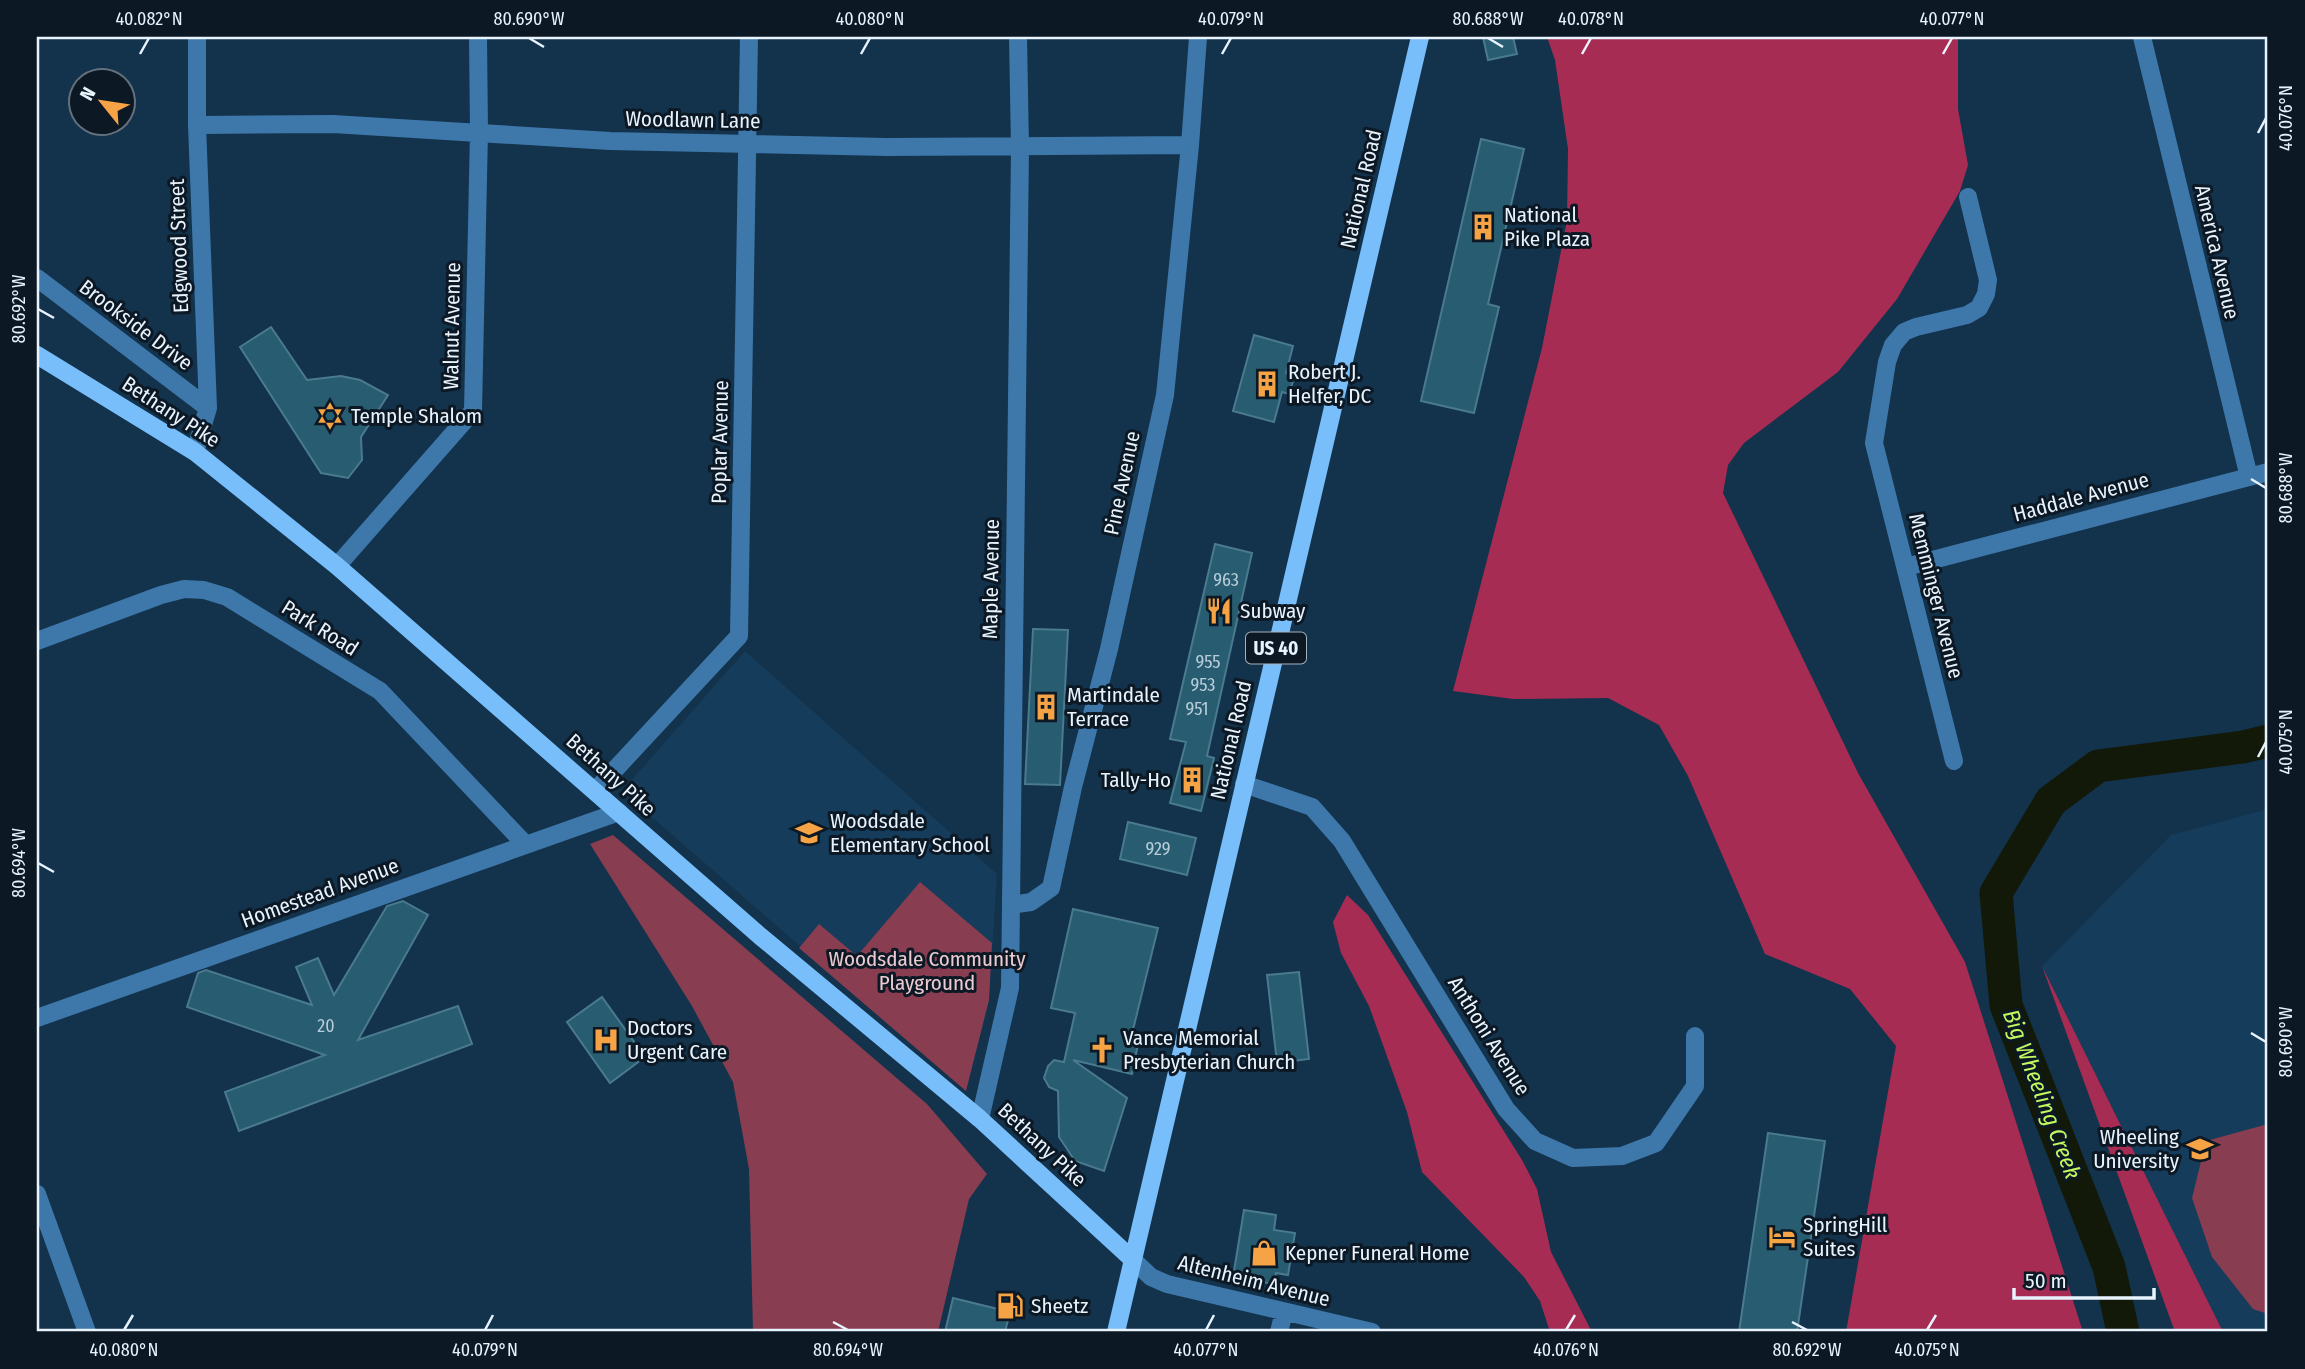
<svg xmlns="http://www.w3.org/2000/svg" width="2305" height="1369" font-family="'Fira Sans Condensed',sans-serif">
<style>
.built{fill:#153c5a}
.green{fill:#883d50}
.forest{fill:#a62c53}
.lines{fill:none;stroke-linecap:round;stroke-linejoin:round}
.river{stroke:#121908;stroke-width:33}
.building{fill:#285c70;stroke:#4a7a8d;stroke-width:2}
.minor{stroke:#3e78aa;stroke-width:18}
.major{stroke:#78befa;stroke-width:18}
.ticks{fill:none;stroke:#e8f3fd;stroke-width:2.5}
.labels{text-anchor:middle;stroke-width:6;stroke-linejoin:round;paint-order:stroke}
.number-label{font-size:18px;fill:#b8cdda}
.shield{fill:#0c1925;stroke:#a6b2bc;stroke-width:2}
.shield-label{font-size:19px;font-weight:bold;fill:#e8f3fd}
.street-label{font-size:21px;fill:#e8f3fd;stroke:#0c1925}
.poi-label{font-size:21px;fill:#e8f3fd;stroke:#0c1925;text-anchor:start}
.park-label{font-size:21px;fill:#eccbd0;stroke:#0c1925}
.water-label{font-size:23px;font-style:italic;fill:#c4f95e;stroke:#0c1925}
.neatline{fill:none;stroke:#e8f3fd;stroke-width:2.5}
.ticks-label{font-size:18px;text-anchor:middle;fill:#e8f3fd}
</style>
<rect width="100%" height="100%" fill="#13324c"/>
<!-- built -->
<path class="built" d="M 745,651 L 997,874 L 989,1000 L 966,1091 L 622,791 Z
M 2268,809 L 2268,1332 L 2223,1332 L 2042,966 L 2171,835 Z"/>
<!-- green -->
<path class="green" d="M 613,835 L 927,1104 L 987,1174 L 969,1199 L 938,1332 L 753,1332 L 749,1169 L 733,1082 L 692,1006 L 590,844 Z
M 920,882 L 992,943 L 989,1000 L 966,1091 L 799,948 L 819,924 L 857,956 Z
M 2268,1124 L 2268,1314 L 2253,1309 L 2212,1257 L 2192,1198 L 2206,1141 Z"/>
<!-- forest -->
<path class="forest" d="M 1547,37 L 1958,37 L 1958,109 L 1968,165 L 1960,191 L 1897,299 L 1838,372 L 1744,443 L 1728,465 L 1723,493 L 1858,773 L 1965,962 L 2083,1332 L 1846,1332 L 1896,1046 L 1850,989 L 1765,954 L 1688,776 L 1659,725 L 1608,698 L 1513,699 L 1453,691 L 1542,348 L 1567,220 L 1568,149 L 1555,60 Z
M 1347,895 L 1368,915 L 1522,1160 L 1537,1189 L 1551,1252 L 1592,1332 L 1550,1332 L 1540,1301 L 1524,1277 L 1422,1172 L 1407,1112 L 1369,1006 L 1341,953 L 1333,922 Z
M 2042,966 L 2223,1332 L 2175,1332 Z"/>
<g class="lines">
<!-- river -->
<path class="river" d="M 2123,1332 L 2109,1267 L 2006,1005 L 1996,893 L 2051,801 L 2098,766 L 2243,747 L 2268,741"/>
</g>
<!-- building -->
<path class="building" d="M 1483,37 L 1513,37 L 1517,54 L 1488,60 Z
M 1481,139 L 1524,149 L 1488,304 L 1499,307 L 1474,413 L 1421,401 Z
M 271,327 L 307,380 L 341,376 L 360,380 L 388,395 L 361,437 L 362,460 L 348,478 L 321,473 L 240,347 Z
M 1254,335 L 1293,346 L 1286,373 L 1295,375 L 1289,394 L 1282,392 L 1274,422 L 1233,411 Z
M 1215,544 L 1252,553 L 1207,756 L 1214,758 L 1201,811 L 1170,803 L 1186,742 L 1170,739 Z
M 1033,629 L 1068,630 L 1060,785 L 1025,784 Z
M 1128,822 L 1196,838 L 1187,875 L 1120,859 Z
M 403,901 L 428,915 L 358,1040 L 458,1006 L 472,1044 L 239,1131 L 225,1092 L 325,1055 L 187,1007 L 198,973 L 206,970 L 312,1005 L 296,967 L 318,958 L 334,995 L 387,906 Z
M 1073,909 L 1158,928 L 1131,1038 L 1139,1039 L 1132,1074 L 1073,1060 L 1127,1098 L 1104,1171 L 1075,1161 L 1059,1137 L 1058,1091 L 1049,1087 L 1044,1078 L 1048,1066 L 1054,1060 L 1064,1062 L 1075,1013 L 1051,1008 Z
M 1299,972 L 1309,1059 L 1277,1063 L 1267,975 Z
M 602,997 L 645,1057 L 610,1083 L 567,1022 Z
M 1768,1133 L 1825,1141 L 1797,1332 L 1739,1332 Z
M 1244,1210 L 1276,1215 L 1274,1230 L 1295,1233 L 1288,1275 L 1276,1273 L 1274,1284 L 1233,1277 Z
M 953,1298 L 1010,1312 L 1005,1332 L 945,1332 Z"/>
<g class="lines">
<!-- minor -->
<path class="minor" d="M 2142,37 L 2249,477
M 197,125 L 333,124 L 610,141 L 886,147 L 1190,145
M 37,278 L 208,408
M 195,452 L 208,408 L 197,125 L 197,37
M 337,566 L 473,411 L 479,132 L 478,37
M 1906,567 L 2268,472
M 37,641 L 161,595 L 184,589 L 204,590 L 227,597 L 380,691 L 525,844
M 1954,761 L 1874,443 L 1887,362 L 1893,345 L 1904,332 L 1916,327 L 1967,315 L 1979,308 L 1986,294 L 1988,280 L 1968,197
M 1244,784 L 1312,807 L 1342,841 L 1506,1109 L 1535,1141 L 1573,1158 L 1622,1156 L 1656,1143 L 1695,1086 L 1695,1036
M 595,791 L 739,636 L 749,37
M 1011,905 L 1031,902 L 1051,888 L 1073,787 L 1109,649 L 1165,395 L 1190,145 L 1198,37
M 37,1018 L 619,812
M 980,1119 L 1010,988 L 1020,148 L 1018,37
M 37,1194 L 87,1332
M 1132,1259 L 1151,1277 L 1167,1284 L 1372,1332
M 1279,1332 L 1284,1312"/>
<!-- major -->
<path class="major" d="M 37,355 L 195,452 L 337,566 L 760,936 L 980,1119 L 1132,1259
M 1116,1332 L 1420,37"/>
</g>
<!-- ticks -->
<path class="ticks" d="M 529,38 L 544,47M 1488,38 L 1503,47M 140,54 L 149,38M 861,54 L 870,38M 1222,54 L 1231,38M 1582,54 L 1591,38M 1943,54 L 1952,38M 2258,133 L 2266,118M 38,309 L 54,318M 2251,479 L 2266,488M 2258,757 L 2266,742M 38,863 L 54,872M 2251,1033 L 2266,1042M 833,1322 L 848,1330M 1792,1322 L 1807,1330M 124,1330 L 133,1315M 485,1330 L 493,1315M 1206,1330 L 1214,1315M 1566,1330 L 1575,1315M 1927,1330 L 1936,1315"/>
<!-- icons -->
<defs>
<g id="building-bare" transform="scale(2.1)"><path d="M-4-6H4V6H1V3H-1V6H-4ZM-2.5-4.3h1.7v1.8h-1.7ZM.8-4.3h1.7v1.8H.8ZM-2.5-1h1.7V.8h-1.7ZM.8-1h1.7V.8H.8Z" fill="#f5a345" stroke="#0c1925" stroke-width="2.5" paint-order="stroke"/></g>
<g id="synagogue-bare" transform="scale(2.1)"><path d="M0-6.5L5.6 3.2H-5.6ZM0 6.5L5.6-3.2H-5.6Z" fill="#f5a345" stroke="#0c1925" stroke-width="2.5" paint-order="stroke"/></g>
<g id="restaurant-bare" transform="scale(2.1)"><path d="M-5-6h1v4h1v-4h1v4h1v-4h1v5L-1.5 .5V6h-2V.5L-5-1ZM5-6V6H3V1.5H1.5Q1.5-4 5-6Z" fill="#f5a345" stroke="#0c1925" stroke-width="2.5" paint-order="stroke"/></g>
<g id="school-bare" transform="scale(2.1)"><path d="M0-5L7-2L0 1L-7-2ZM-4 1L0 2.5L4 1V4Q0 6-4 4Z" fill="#f5a345" stroke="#0c1925" stroke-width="2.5" paint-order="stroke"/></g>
<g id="hospital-bare" transform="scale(2.1)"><path d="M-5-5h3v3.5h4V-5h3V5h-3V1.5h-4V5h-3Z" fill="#f5a345" stroke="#0c1925" stroke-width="2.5" paint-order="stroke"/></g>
<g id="church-bare" transform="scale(2.1)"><path d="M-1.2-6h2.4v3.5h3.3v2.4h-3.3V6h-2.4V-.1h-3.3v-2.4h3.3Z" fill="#f5a345" stroke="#0c1925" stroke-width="2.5" paint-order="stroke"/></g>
<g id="university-bare" transform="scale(2.1)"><path d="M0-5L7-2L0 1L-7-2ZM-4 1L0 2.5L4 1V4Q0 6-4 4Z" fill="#f5a345" stroke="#0c1925" stroke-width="2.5" paint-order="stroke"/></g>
<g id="hotel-bare" transform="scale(2.1)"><path d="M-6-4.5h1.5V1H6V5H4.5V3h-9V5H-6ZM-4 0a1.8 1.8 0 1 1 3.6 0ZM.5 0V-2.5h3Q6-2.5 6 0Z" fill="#f5a345" stroke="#0c1925" stroke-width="2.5" paint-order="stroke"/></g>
<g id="shop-bare" transform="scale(2.1)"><path d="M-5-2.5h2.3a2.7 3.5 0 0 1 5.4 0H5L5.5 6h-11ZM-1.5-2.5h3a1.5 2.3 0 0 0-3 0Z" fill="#f5a345" stroke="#0c1925" stroke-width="2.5" paint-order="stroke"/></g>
<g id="fuel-bare" transform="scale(2.1)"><path d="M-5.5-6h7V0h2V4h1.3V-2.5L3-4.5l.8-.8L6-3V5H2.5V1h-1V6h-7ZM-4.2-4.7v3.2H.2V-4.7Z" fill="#f5a345" stroke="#0c1925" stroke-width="2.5" paint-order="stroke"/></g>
</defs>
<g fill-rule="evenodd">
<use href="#building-bare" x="1483" y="227"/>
<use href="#building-bare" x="1267" y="384"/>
<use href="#synagogue-bare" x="330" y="416"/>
<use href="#restaurant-bare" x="1219" y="611"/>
<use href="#building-bare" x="1046" y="707"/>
<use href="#building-bare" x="1192" y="780"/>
<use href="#school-bare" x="809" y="833"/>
<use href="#hospital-bare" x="606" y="1040"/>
<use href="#church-bare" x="1102" y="1050"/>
<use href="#university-bare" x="2200" y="1149"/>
<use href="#hotel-bare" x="1782" y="1237"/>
<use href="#shop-bare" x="1264" y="1253"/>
<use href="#fuel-bare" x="1010" y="1306"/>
</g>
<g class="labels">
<!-- number labels -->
<g class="number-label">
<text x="1226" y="586">963</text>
<text x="1208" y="668">955</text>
<text x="1203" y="691">953</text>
<text x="1197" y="715">951</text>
<text x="1158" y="855">929</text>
<text x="326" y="1032">20</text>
</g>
<!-- shield labels -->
<rect class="shield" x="1246" y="632.5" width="60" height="31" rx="5"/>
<g class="shield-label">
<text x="1276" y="655">US 40</text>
</g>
<!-- street labels -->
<g class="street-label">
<text transform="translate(693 120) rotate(1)" y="7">Woodlawn Lane</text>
<text transform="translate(1361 189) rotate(-77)" y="7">National Road</text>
<text transform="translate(179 246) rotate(-92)" y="7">Edgwood Street</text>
<text transform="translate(2217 252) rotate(77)" y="7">America Avenue</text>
<text transform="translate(136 325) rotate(37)" y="7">Brookside Drive</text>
<text transform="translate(452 326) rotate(-89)" y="7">Walnut Avenue</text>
<text transform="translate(171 412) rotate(33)" y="7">Bethany Pike</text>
<text transform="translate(720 442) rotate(-89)" y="7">Poplar Avenue</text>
<text transform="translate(1122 483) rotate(-78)" y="7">Pine Avenue</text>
<text transform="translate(2081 497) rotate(-15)" y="7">Haddale Avenue</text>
<text transform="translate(991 579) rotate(-89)" y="7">Maple Avenue</text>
<text transform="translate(1936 596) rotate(76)" y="7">Memminger Avenue</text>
<text transform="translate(320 628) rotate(32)" y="7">Park Road</text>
<text transform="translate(1231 740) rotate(-77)" y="7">National Road</text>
<text transform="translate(611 775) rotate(42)" y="7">Bethany Pike</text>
<text transform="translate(320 893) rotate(-20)" y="7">Homestead Avenue</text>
<text transform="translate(1489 1036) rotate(58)" y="7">Anthoni Avenue</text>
<text transform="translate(1042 1145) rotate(43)" y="7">Bethany Pike</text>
<text transform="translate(1254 1281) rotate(14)" y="7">Altenheim Avenue</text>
</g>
<!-- poi labels -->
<g class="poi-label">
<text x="1504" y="222">National<tspan x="1504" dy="24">Pike Plaza</tspan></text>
<text x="1288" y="379">Robert J.<tspan x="1288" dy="24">Helfer, DC</tspan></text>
<text x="351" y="423">Temple Shalom</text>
<text x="1240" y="618">Subway</text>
<text x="1067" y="702">Martindale<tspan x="1067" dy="24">Terrace</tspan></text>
<text x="1171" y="787" text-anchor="end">Tally-Ho</text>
<text x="830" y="828">Woodsdale<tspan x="830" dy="24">Elementary School</tspan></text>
<text x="627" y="1035">Doctors<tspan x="627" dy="24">Urgent Care</tspan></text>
<text x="1123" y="1045">Vance Memorial<tspan x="1123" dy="24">Presbyterian Church</tspan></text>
<text x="2179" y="1144" text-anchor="end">Wheeling<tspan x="2179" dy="24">University</tspan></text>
<text x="1803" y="1232">SpringHill<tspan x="1803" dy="24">Suites</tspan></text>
<text x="1285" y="1260">Kepner Funeral Home</text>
<text x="1031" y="1313">Sheetz</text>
</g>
<!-- park labels -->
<g class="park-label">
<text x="927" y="966">Woodsdale Community<tspan x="927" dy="24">Playground</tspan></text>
</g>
<!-- water labels -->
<g class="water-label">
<text transform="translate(2042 1094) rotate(69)" y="8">Big Wheeling Creek</text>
</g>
</g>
<!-- border -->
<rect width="2305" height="1369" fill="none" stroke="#0c1925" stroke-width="77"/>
<!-- north arrow -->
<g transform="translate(102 102) rotate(300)"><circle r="33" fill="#0c1925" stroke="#64707b" stroke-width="2"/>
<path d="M0-5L12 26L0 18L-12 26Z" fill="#f5a345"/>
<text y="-10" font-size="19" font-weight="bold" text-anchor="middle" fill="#e8f3fd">N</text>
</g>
<!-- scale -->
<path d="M2014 1288v10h140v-10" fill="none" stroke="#e8f3fd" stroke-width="3.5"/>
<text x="2025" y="1288" font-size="21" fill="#e8f3fd" stroke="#0c1925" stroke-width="5" paint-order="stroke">50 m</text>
<rect x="38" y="38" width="2228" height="1292" class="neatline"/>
<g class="ticks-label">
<text x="149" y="25">40.082°N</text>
<text x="529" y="25">80.690°W</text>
<text x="870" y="25">40.080°N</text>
<text x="1231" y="25">40.079°N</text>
<text x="1488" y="25">80.688°W</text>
<text x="1591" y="25">40.078°N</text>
<text x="1952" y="25">40.077°N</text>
<text transform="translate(2286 118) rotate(-90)" y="6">40.076°N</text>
<text transform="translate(19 309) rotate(-90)" y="6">80.692°W</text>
<text transform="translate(2286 488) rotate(-90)" y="6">80.688°W</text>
<text transform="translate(2286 742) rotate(-90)" y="6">40.075°N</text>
<text transform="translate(19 863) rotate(-90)" y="6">80.694°W</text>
<text transform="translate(2286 1042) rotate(-90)" y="6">80.690°W</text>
<text x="124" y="1356">40.080°N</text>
<text x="485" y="1356">40.079°N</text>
<text x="848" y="1356">80.694°W</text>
<text x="1206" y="1356">40.077°N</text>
<text x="1566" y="1356">40.076°N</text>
<text x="1807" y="1356">80.692°W</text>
<text x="1927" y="1356">40.075°N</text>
</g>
</svg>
